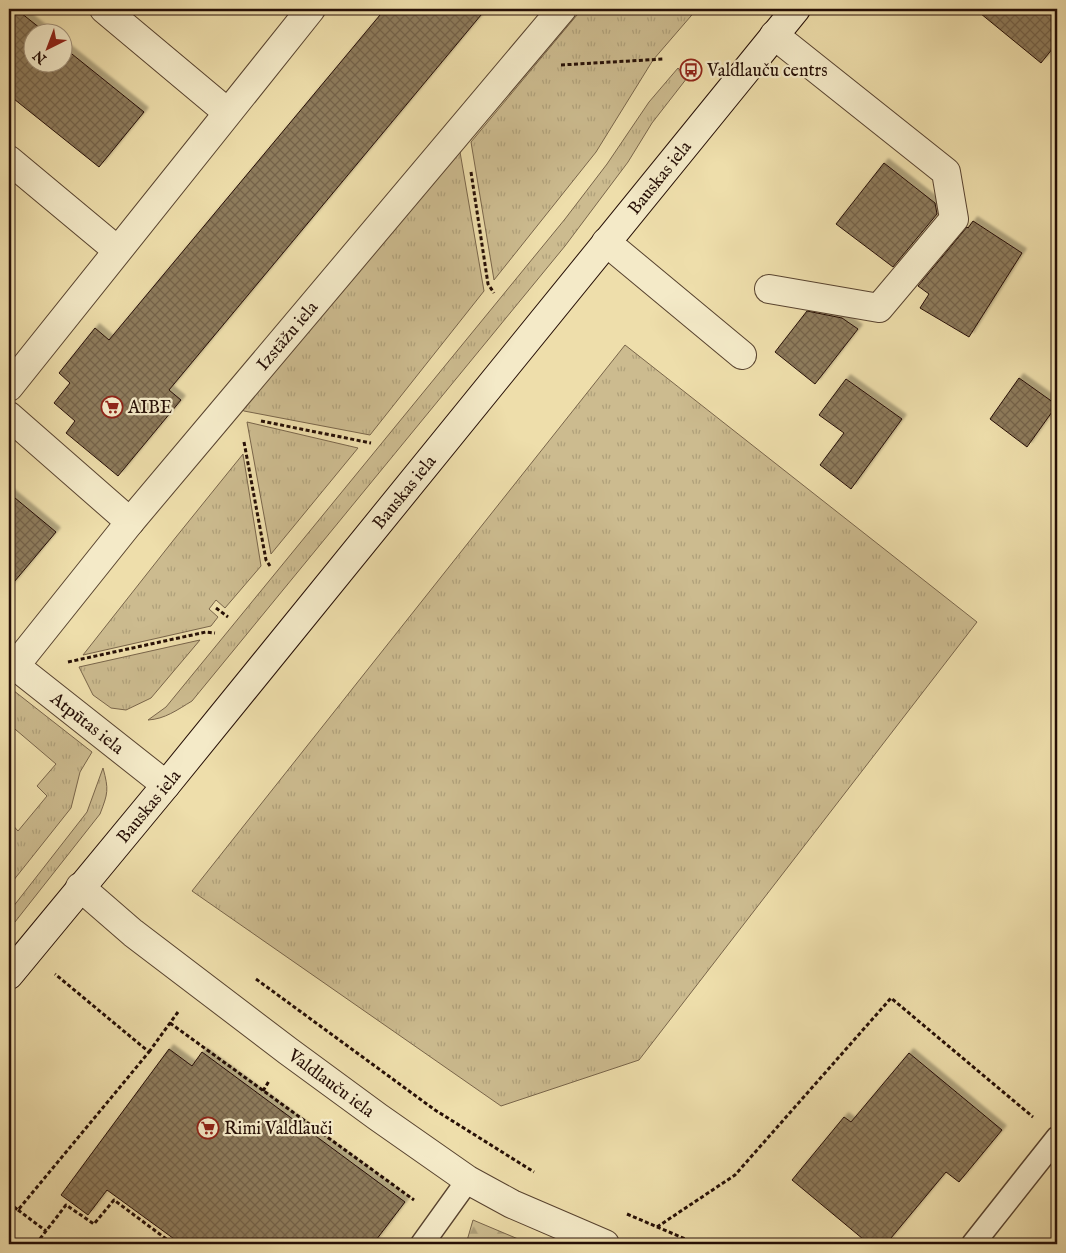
<svg xmlns="http://www.w3.org/2000/svg" width="1066" height="1253" font-family="'IM FELL English',serif">
<style>
.grass{fill:url(#grass-tufts);stroke:#79654a}
.forest{fill:url(#forest-firs);stroke:#79654a}
.building{fill:url(#building-cross-hatch);stroke:#260f06;filter:url(#shadow)}
.lines{fill:none;stroke-linecap:round;stroke-linejoin:round}
.lane-casing{stroke:#58432f;stroke-width:25}
.street-casing{stroke:#58432f;stroke-width:30}
.secondary-casing{stroke:#260f06;stroke-width:30}
.path{stroke:#260f06;stroke-width:3;stroke-dasharray:4 2.5;stroke-linecap:butt}
.lane{stroke:#f4eac8;stroke-width:22}
.street{stroke:#f4eac8;stroke-width:28}
.secondary{stroke:#f4eac8;stroke-width:28}
.labels{text-anchor:middle;stroke-width:4.5;stroke-linejoin:round;paint-order:stroke}
.poi-label{font-size:18px;fill:#260f06;stroke:#f4eac8;text-anchor:start}
.street-label{font-size:18px;fill:#260f06;stroke:#f4eac8}
</style>
<defs>
<pattern id="grass-tufts" width="24" height="20" patternUnits="userSpaceOnUse" patternTransform="scale(1.25)"><rect width="24" height="20" fill="#ccbb8f"/><path d="M3 7l-1-3M5 7V3M7 7l1-3M15 17l-1-3M17 17v-4M19 17l1-3" fill="none" stroke="#afa07a"/></pattern>
<pattern id="forest-firs" width="22" height="20" patternUnits="userSpaceOnUse" patternTransform="scale(1.25)"><rect width="22" height="20" fill="#ccbb8f"/><path d="M5 1l3.5 6h-7zM16 11l3.5 6h-7z" fill="#afa07a"/></pattern>
<pattern id="building-cross-hatch" width="8" height="8" patternUnits="userSpaceOnUse" patternTransform="scale(1.25)"><rect width="8" height="8" fill="#8e7b5c"/><path d="M0 0l8 8M0 8l8-8" fill="none" stroke="#74634a"/></pattern>
<filter id="shadow"><feDropShadow dx="4.5" dy="-4.5" stdDeviation="1" flood-color="#0004"/></filter>
</defs>
<rect width="100%" height="100%" fill="#eedeab"/>
<filter id="stains"><feTurbulence type="fractalNoise" baseFrequency=".004" numOctaves="4"/><feColorMatrix values="0 0 0 0 .2 0 0 0 0 .09 0 0 0 0 .02 0 0 0 .5 -.17"/></filter>
<radialGradient id="worn" r=".72"><stop offset=".6" stop-color="#630" stop-opacity="0"/><stop offset="1" stop-color="#630" stop-opacity=".3"/></radialGradient>
<!-- grass -->
<path class="grass" d="M 582,9 L 697,9 L 653,60 L 596,152 L 494,280 L 471,142 Z
M 678,68 L 687,78 L 652,123 L 628,162 L 565,246 L 192,701 C 177,710 165,719 148,720 L 166,707 L 565,219 L 607,164 L 649,102 Z
M 460,152 L 484,291 L 370,435 L 244,411 L 238,407 Z
M 625,345 L 977,622 L 639,1060 L 501,1106 L 192,891 Z
M 247,422 L 358,448 L 271,554 Z
M 243,454 L 261,566 L 225,608 L 216,600 L 209,609 L 218,617 L 211,626 L 83,655 L 172,542 Z
M 200,640 L 151,698 L 126,710 L 111,708 L 93,695 L 79,667 Z
M 9,687 L 92,752 L 80,772 L 71,808 L 9,886 L 9,821 L 18,831 L 47,796 L 37,786 L 56,764 L 9,724 Z
M 103,768 C 109,790 108,793 100,814 L 11,927 L 9,925 L 9,912 L 87,812 Z"/>
<!-- forest -->
<path class="forest" d="M 473,1220 L 530,1244 L 466,1244 Z"/>
<!-- building -->
<path class="building" d="M 9,9 L 16,9 L 45,32 L 32,32 L 32,62 L 62,62 L 62,46 L 144,112 L 99,167 L 9,95 Z
M 385,9 L 486,9 L 169,390 L 181,400 L 118,476 L 66,433 L 75,421 L 54,403 L 70,383 L 59,373 L 95,328 L 109,340 Z
M 975,9 L 1057,9 L 1057,43 L 1041,63 Z
M 884,163 L 935,203 L 937,214 L 893,267 L 836,224 Z
M 973,221 L 1022,253 L 969,337 L 920,308 L 929,294 L 918,286 L 967,227 L 968,228 Z
M 807,311 L 842,318 L 858,329 L 815,384 L 775,352 Z
M 1019,378 L 1057,405 L 1027,447 L 990,419 Z
M 846,379 L 902,419 L 851,489 L 820,465 L 844,433 L 819,415 Z
M 9,493 L 56,532 L 9,588 Z
M 169,1049 L 192,1066 L 202,1052 L 405,1202 L 373,1244 L 181,1244 L 107,1190 L 88,1215 L 61,1195 Z
M 909,1053 L 1002,1130 L 959,1182 L 946,1172 L 886,1244 L 869,1244 L 792,1180 L 844,1117 L 851,1122 Z"/>
<g class="lines">
<!-- lane casing -->
<g class="lane-casing">
<path id="lane" d="M 422,1244 L 468,1180
M 973,1244 L 1057,1138"/>
</g>
<!-- street casing -->
<g class="street-casing">
<g id="street">
<path d="M 104,9 L 227,112"/>
<path d="M 9,160 L 117,250"/>
<path d="M 606,242 L 742,355"/>
<path d="M 769,289 L 879,308 L 954,219 L 946,172 L 774,35"/>
<path d="M 9,387 L 311,9"/>
<path d="M 9,416 L 130,522"/>
<path id="s1" d="M 9,661 L 166,785"/>
<path id="s2" d="M 15,666 L 130,522 L 562,9"/>
<path id="s3" d="M 80,887 L 133,933 L 288,1051 L 378,1117 L 468,1180 L 512,1204 L 605,1244"/>
</g>
</g>
<!-- secondary casing -->
<g class="secondary-casing">
<g id="secondary">
<path id="s4" d="M 9,975 L 166,785 L 796,9"/>
</g>
</g>
<!-- path -->
<path class="path" d="M 561,65 L 663,59
M 471,172 L 488,284 L 494,293
M 261,421 L 371,443
M 244,442 L 266,560 L 270,566
M 216,608 L 228,617
M 68,662 L 206,632 L 215,633
M 256,979 L 435,1110 L 534,1172
M 170,1023 L 414,1200
M 149,1052 L 178,1012
M 263,1091 L 269,1081
M 9,1203 L 18,1210 L 149,1052 L 55,974
M 18,1210 L 46,1231
M 627,1214 L 697,1244
M 657,1227 L 735,1175 L 891,998 L 1033,1117
M 36,1244 L 66,1205 L 94,1224 L 114,1200 L 173,1244"/>
<!-- lane -->
<use href="#lane" class="lane"/>
<!-- street -->
<use href="#street" class="street"/>
<!-- secondary -->
<use href="#secondary" class="secondary"/>
</g>
<!-- icons -->
<defs>
<g id="bus-ring" transform="scale(1.125)"><circle r="9.5" fill="#f4eac8" stroke="#8f2418" stroke-width="1.5"/><path d="M-5-6H5V4H4V6H2V4H-2V6H-4V4H-5ZM-3.5-4V0h7V-4ZM-3.5 1.2v1.5H-2V1.2ZM2 1.2v1.5H3.5V1.2Z" fill="#8f2418"/></g>
<g id="supermarket-ring" transform="scale(1.125)"><circle r="9.5" fill="#f4eac8" stroke="#8f2418" stroke-width="1.5"/><path d="M-6-5.5h2.5l.6 2H6L4.5 2H-2.5L-4.4-4H-6ZM-1.5 3.2a1.3 1.3 0 1 0 .1 0ZM3 3.2a1.3 1.3 0 1 0 .1 0Z" fill="#8f2418"/></g>
</defs>
<g fill-rule="evenodd">
<use href="#bus-ring" x="691" y="70"/>
<use href="#supermarket-ring" x="112" y="407"/>
<use href="#supermarket-ring" x="208" y="1128"/>
</g>
<g class="labels">
<!-- poi labels -->
<g class="poi-label">
<text x="707" y="76">Valdlauču centrs</text>
<text x="128" y="413">AIBE</text>
<text x="224" y="1134">Rimi Valdlauči</text>
</g>
<!-- street labels -->
<g class="street-label">
<text dy="6" stroke="none"><textPath href="#s4" startOffset="1029">Bauskas iela</textPath></text>
<text dy="6" stroke="none"><textPath href="#s2" startOffset="428">Izstāžu iela</textPath></text>
<text dy="6" stroke="none"><textPath href="#s4" startOffset="624">Bauskas iela</textPath></text>
<text dy="6" stroke="none"><textPath href="#s1" startOffset="100">Atpūtas iela</textPath></text>
<text dy="6" stroke="none"><textPath href="#s4" startOffset="219">Bauskas iela</textPath></text>
<text dy="6" stroke="none"><textPath href="#s3" startOffset="319">Valdlauču iela</textPath></text>
</g>
</g>
<!-- margin -->
<rect width="1066" height="1253" fill="none" stroke="#eedeab" stroke-width="30"/>
<rect x="10" y="10" width="1046" height="1233" fill="none" stroke="#260f06" stroke-width="2.5"/>
<rect x="15" y="15" width="1036" height="1223" fill="none" stroke="#260f06"/>
<!-- north arrow -->
<g transform="translate(48 48) rotate(222)"><circle r="24" fill="#f4eac8" stroke="#a2927a"/>
<path d="M0-4L9 19L0 12L-9 19Z" fill="#8f2418"/>
<text y="-8" font-size="14" font-weight="bold" text-anchor="middle" fill="#260f06">N</text>
</g>
<rect width="100%" height="100%" filter="url(#stains)"/>
<rect width="100%" height="100%" fill="url(#worn)"/>
</svg>
